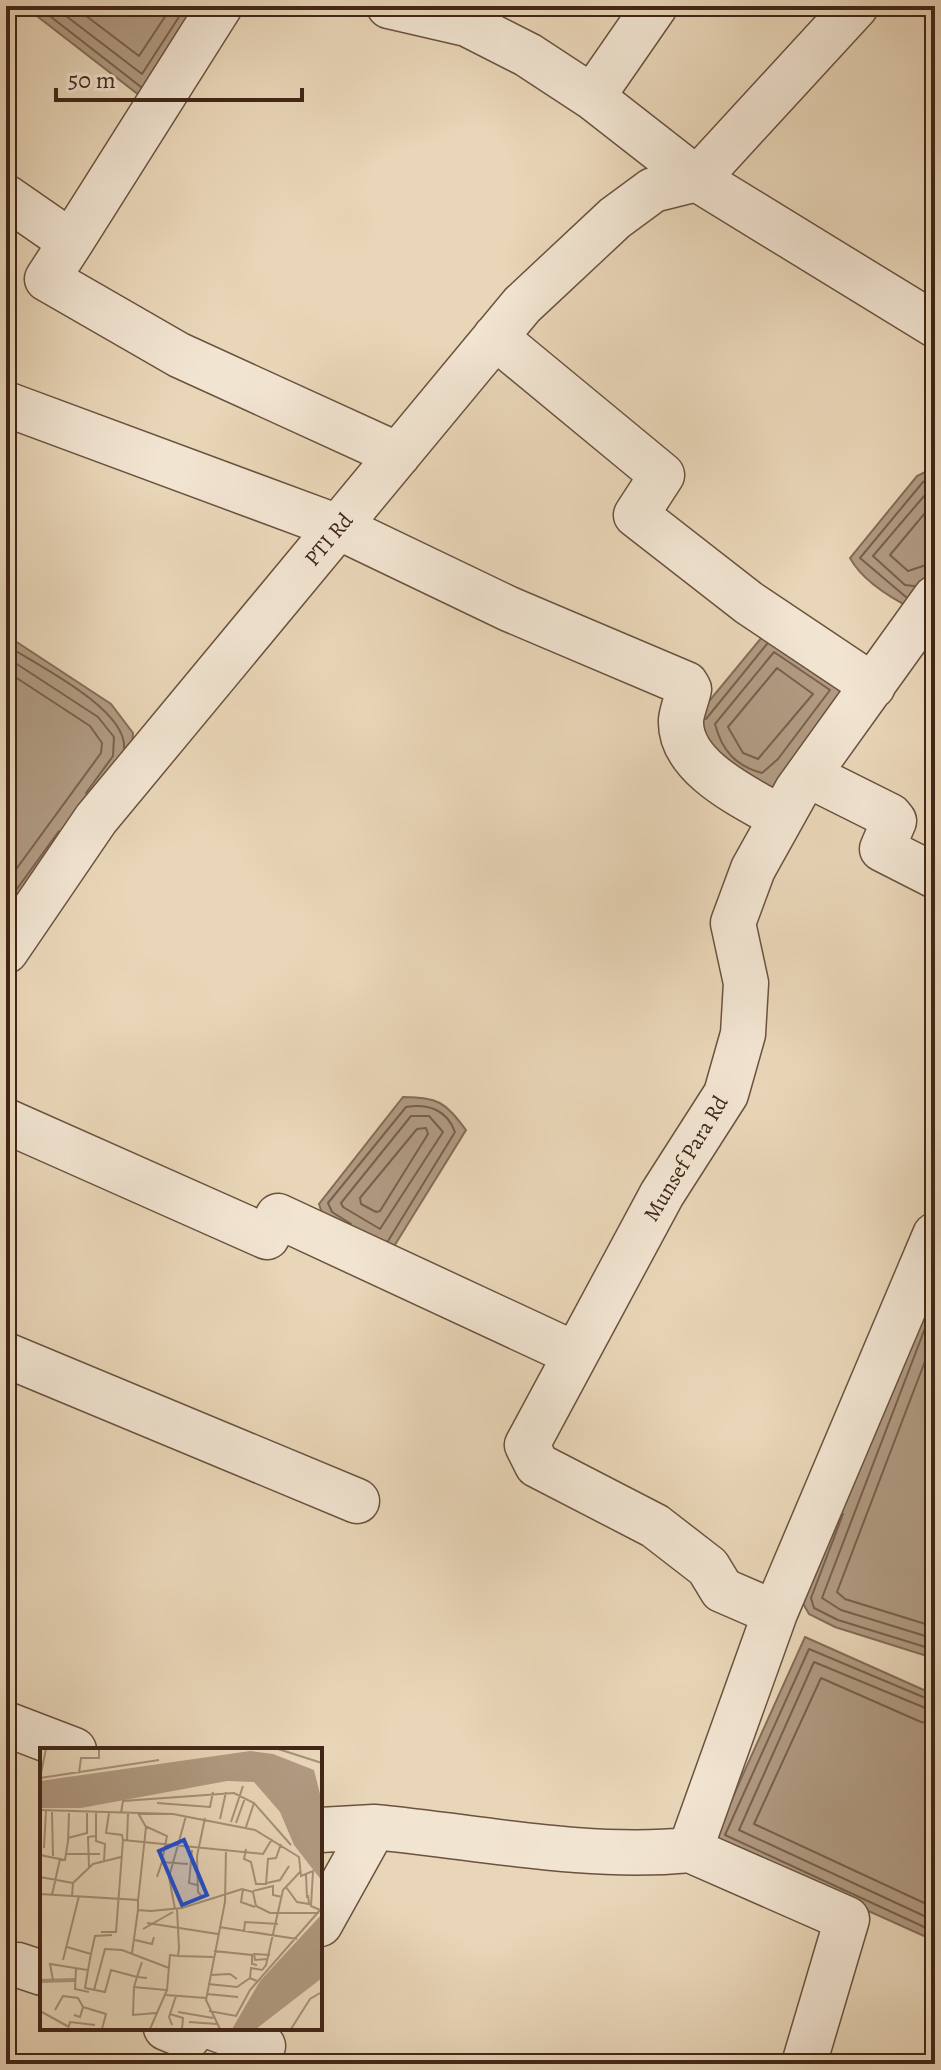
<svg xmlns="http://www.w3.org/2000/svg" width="941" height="2070" font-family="Alegreya,serif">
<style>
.water{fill:#b09a81;stroke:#846c57;stroke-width:2}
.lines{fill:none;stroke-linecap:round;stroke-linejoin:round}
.shore{stroke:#78604c;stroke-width:2}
.minor-casing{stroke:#6b523f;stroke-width:47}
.minor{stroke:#f1e4d1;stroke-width:44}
.labels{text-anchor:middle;stroke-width:6;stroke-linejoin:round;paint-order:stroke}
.street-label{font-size:22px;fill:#412617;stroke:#f1e4d1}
.inset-river{fill:none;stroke:#b09a81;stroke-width:4}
.inset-road{fill:none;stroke:#a69078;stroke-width:2}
.view{fill:#1d4ed8;fill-opacity:0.15;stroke:#1d4ed8;stroke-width:4}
.inset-edge{fill:none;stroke:#412617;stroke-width:4}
</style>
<rect width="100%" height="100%" fill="#e9d6b8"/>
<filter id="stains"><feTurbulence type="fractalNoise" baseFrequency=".0025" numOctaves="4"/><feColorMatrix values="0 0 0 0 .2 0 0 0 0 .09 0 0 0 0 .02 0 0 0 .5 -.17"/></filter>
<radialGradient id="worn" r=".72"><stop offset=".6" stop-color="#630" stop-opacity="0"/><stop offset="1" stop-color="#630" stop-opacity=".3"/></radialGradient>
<!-- water -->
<path class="water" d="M 24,6 L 207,6 L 148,102 Z
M 931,469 L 935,470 L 935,588 L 913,609 C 891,598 862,580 850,558 L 917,476 Z
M 6,635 L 111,704 L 133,733 L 131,763 L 6,934 Z
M 762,637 L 851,681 L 773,789 L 723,776 L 696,717 Z
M 403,1097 C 439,1098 444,1101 466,1130 L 393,1248 L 322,1213 L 319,1204 Z
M 935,1251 L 935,1657 L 933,1658 L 835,1627 L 809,1614 L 801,1600 Z
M 805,1637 L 935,1695 L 935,1941 L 713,1841 Z"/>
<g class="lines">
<!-- shore -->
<path class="shore" d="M 37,6 L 141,87
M 53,6 L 142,74 L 186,6
M 73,6 L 139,56 L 172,6
M 935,501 L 890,555 L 908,571 L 935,562
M 914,586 L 905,585 L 873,556 L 930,489 L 935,488
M 906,597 L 860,558 L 923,482 L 935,477
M 6,645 C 37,665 127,709 124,748
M 774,652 L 830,690 L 778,759 L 762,773 C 736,766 722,751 715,724 Z
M 6,657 L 98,717 L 114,737 L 113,756 L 86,793
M 777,668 L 813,694 L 758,759 L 743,753 L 728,727 Z
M 6,671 L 90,726 L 102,743 L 101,753 L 6,883
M 706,719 L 767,644
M 6,904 L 59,831
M 411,1116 L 429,1116 L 443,1132 L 380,1229 L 343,1207 L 341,1203 Z
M 417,1129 L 426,1128 L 428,1134 L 380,1211 L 376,1212 L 361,1204 L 360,1198 Z
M 351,1224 L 332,1212 L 328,1203 L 406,1107 C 428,1103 447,1110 455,1132 L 388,1241
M 935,1302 L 822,1598 L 841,1610 L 935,1639
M 935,1335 L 837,1592 L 845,1599 L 935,1627
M 843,1514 L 811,1598 L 814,1608 L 838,1620 L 935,1650
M 935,1702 L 809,1649 L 725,1835 L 935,1932
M 935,1712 L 814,1662 L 739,1830 L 935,1921
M 935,1724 L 921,1722 L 821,1678 L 754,1824 L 935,1908"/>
<!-- minor casing -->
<g class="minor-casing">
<path id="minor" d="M 389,6 L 467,24 L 528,55 L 592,97 L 697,179 L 935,325
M 592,97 L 655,6
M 6,197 L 71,242 L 47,279 L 179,355 L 398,455
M 71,242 L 220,6
M 495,337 L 662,475 L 636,515 L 749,603 L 873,686
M 6,404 L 338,527 L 509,609 L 686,684 L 689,689 C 687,699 682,710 681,720 C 679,768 747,798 781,818
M 808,775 L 890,816 L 894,821 L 882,849 L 935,876
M 6,951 L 96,819 L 522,305 L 615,218 L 653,190 L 697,179 L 856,6
M 6,1121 L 267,1237 L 278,1216 L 575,1354
M 6,1355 L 357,1501
M 775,1613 L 722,1590 L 708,1567 L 655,1526 L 537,1465 L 527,1445 L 662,1194 L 726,1094 L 743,1034 L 746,983 L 733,923 L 753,869 L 797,790 L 935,598
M 6,1724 L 74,1750
M 320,1830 L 374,1827
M 320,1924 L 374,1827 C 480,1837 584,1860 690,1850
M 6,1965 L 18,1965 L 42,1973
M 166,2028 L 188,2037 L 193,2028
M 214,2028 L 263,2046
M 804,2064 L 847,1919 L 690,1850 L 775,1613 L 935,1235"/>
</g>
<!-- minor -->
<use href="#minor" class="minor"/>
</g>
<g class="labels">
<!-- street labels -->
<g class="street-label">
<text transform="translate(328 539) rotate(-50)" y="8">PTI Rd</text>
<text transform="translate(685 1158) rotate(-59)" y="8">Munsef Para Rd</text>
</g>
</g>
<!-- overview -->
<g transform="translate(40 1748)">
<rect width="282" height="282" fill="#e9d6b8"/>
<path d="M 210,3 L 233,6 L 274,22 L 282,54 L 282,133 L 254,97 L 240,64 L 214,34 L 187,33 L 41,60 L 0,60 L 0,33 ZM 282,166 L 282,230 L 216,281 L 192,281 L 220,233 Z" fill="#b09a81"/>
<path class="inset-river" d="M 0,233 L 35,232"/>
<path class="inset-road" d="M 238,1 L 282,15M 39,25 L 41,10 L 59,10 L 59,1M 0,30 L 119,12M 0,30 L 6,1M 117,55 L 170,59 L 173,44M 0,62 L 133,66 L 215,82 L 259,109 L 261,128 L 273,123 L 271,158 L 280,162M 12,64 L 13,108M 56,65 L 56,93 L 65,96 L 64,112M 81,65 L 83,53 L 194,45 L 214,55 L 251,97M 98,65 L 106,79 L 98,153M 180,71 L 186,44M 191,74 L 203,38M 196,75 L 205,50M 105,78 L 127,88 L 123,108M 206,79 L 214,55M 28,90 L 47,85 L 47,65M 83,92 L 223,106 L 232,91M 87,93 L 88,65M 28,94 L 29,65M 4,100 L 6,63M 206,101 L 204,111 L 211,114 L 216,136 L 226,136 L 228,111 L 236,110 L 241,96M 152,102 L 149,135 L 157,137M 25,106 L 60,106M 0,107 L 25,112 L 28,93M 49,119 L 48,89 L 55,88M 266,126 L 267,150M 0,129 L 33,135M 117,129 L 122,114 L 148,116M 227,135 L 240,132 L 249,118M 246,139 L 257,154 L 269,156 L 268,147M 203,141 L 201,154 L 215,159M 213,143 L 233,138 L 233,147 L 242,149M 0,146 L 98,152 L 98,162 L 111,163 L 142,160 L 202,141 L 213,144 L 216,158 L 230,165 L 279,165M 12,147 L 20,111M 32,148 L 33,135 L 53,116 L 81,109M 163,150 L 158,144 L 157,108 L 165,70M 135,161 L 129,129 L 146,68M 107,175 L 178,186M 179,179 L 257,191M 103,181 L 133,164M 61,184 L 76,184 L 83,92 L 82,87 L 66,85 L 69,65M 204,184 L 205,174 L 238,176M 95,192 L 112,196 L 114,189M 27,199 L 51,206 L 48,222M 174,203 L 212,207 L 212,216 L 217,217M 92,205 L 98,162M 51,206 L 55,188 L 72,187M 138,208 L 173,209M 228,211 L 215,212 L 214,206 L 230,207M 23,212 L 39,148M 102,214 L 97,229 L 107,230M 36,221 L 35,241 L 49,244M 170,227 L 190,226 L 197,231M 13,232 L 10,216 L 48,222 L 45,240 L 65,244 L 71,222 L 97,229 L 94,239 L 127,242 L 110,281M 217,233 L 210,230 L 211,220 L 222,222 L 226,217 L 243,142 L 260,124M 168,236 L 197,239 L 210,230M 94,239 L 93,267 L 116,265M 54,242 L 65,201 L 82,202 L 129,220M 127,242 L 130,207 L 138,208 L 139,200 L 137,161M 167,246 L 198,249M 126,247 L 166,250M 43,259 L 66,266 L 62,281M 15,262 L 23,248 L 38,250 L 43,259 L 40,269 L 34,267M 0,263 L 29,279M 169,263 L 196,268 L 210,242 L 280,162M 138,264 L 173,270M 130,266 L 143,270 L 142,281M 149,274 L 177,276M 132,277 L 129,269 L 136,248M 28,281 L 30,274 L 55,277M 180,281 L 166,252 L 185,154 L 186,101M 251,281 L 270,251 L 280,245"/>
<path class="view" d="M 144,92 L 167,147 L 142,157 L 119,103 Z"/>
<rect width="282" height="282" class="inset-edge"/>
</g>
<!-- margin -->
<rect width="941" height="2070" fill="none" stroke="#e9d6b8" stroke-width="32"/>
<rect x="8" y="8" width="925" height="2054" fill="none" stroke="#412617" stroke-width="4"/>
<rect x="16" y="16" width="909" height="2038" fill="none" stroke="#412617" stroke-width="2"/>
<!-- scale -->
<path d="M56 88v12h246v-12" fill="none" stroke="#412617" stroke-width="4"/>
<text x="68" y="88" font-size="24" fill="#412617" stroke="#f1e4d1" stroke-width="6" paint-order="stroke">50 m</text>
<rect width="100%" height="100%" filter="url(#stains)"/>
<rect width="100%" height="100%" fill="url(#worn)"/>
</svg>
